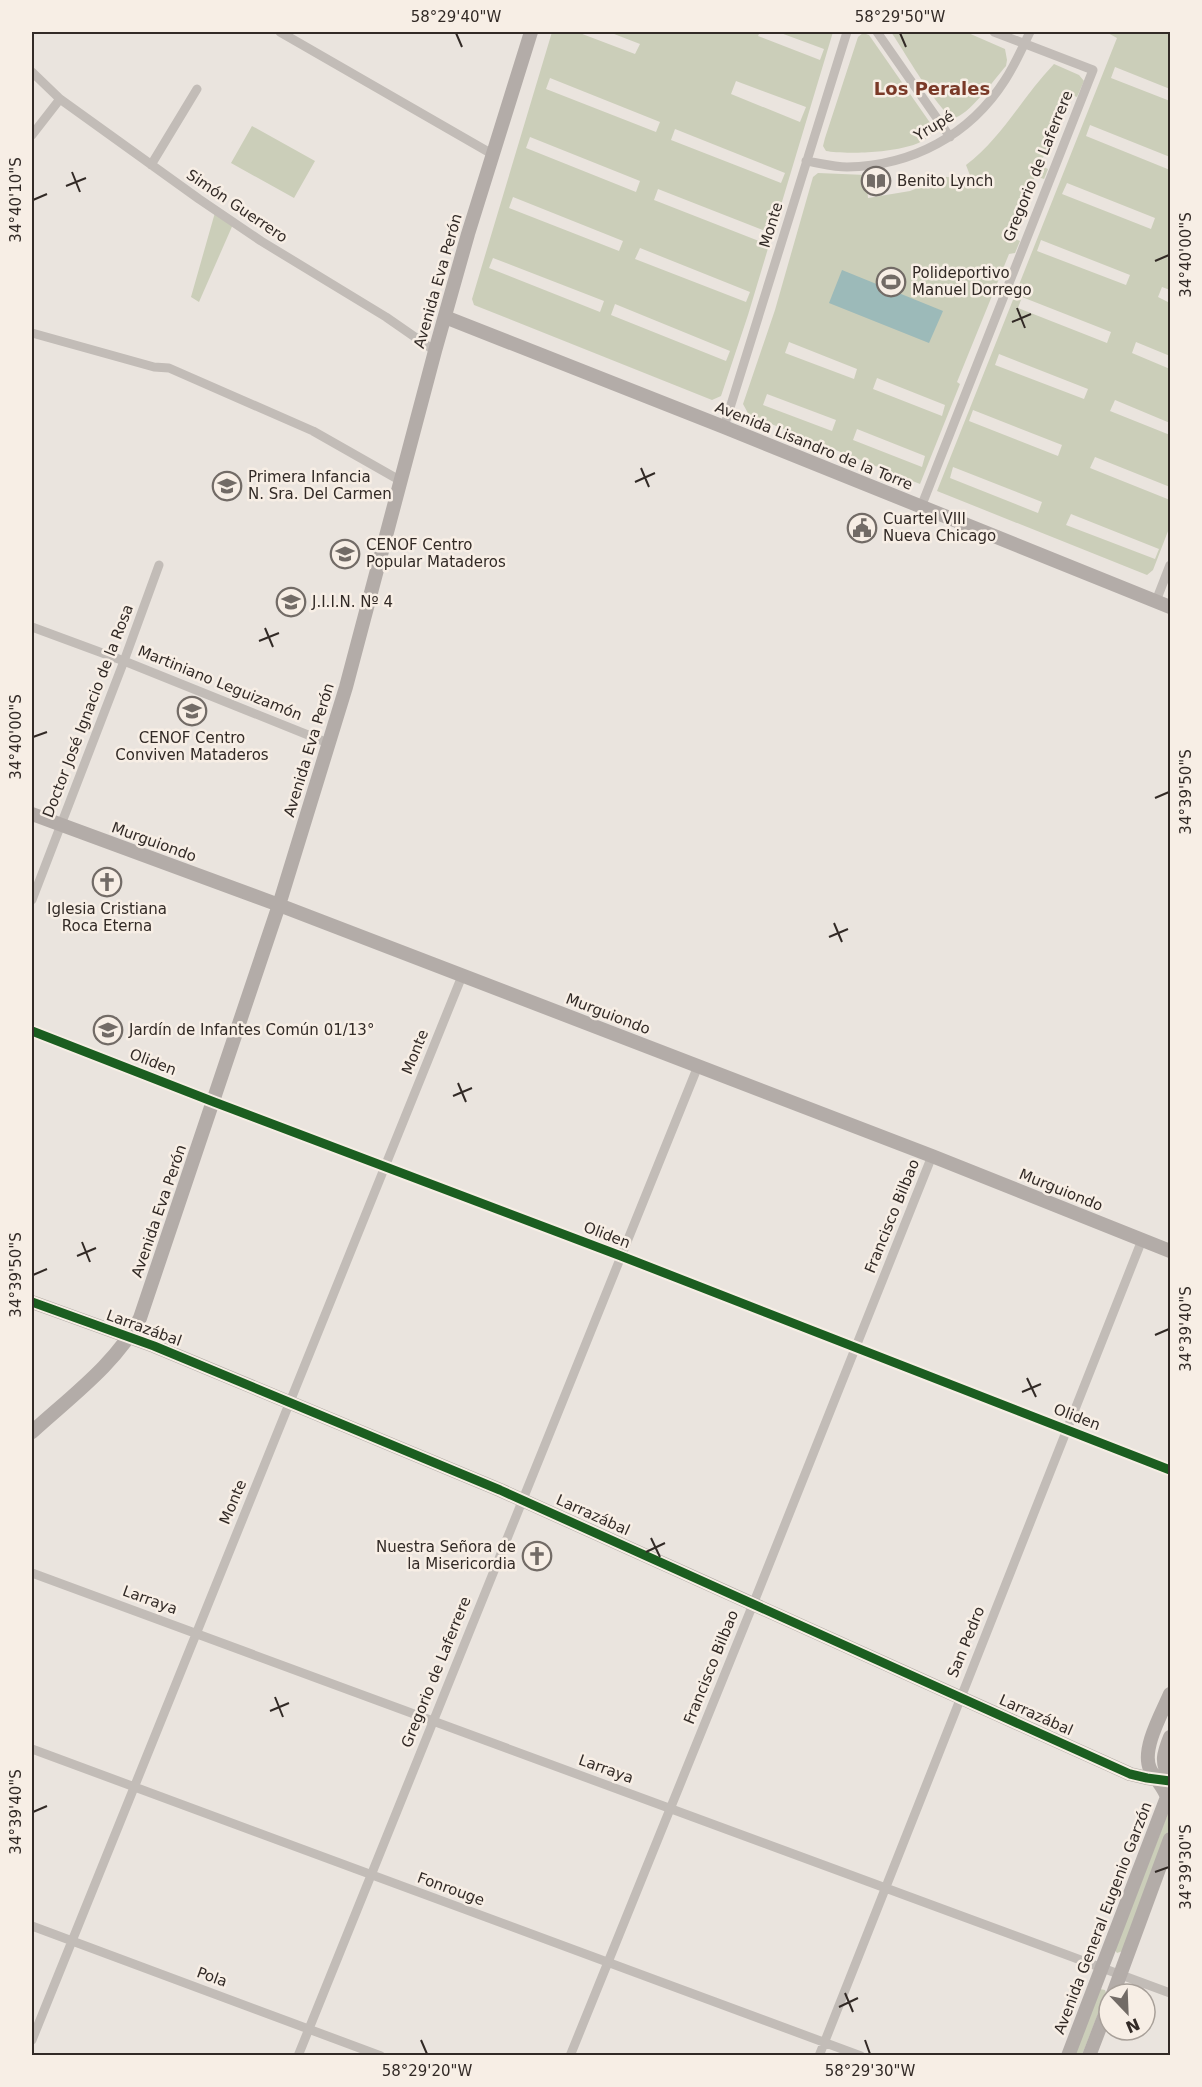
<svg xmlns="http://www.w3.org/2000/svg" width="1202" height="2087" font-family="'DejaVu Sans',sans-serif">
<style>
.green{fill:#cbceb9;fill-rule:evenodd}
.water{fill:#9cbab9}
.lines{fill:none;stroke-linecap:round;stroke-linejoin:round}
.street{stroke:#c2bcb7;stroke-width:9}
.secondary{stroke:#b3aca8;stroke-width:14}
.cycleway-casing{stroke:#f7eee5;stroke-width:13}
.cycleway{stroke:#1b5e20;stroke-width:9}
.ticks{fill:none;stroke:#322a26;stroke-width:2}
.labels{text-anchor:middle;stroke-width:5;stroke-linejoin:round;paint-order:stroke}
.street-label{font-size:15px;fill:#322a26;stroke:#f7eee5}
.poi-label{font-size:15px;fill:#322a26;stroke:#f7eee5;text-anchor:start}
.quarter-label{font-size:18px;font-weight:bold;fill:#7a3927;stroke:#f7eee5}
.neatline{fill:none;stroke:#322a26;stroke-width:2}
.ticks-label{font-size:15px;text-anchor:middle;fill:#322a26}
</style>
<rect width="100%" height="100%" fill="#eae4de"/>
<!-- green -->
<path class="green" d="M 552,32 L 577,32 L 635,54 L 640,44 L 609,32 L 760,32 L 758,36 L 820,60 L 824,49 L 778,32 L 833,32 L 748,315 L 721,396 L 712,400 L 474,305 L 472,299 ZM 550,78 L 660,122 L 656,132 L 546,89 ZM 736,81 L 806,107 L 800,122 L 731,94 ZM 675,129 L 785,173 L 781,183 L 671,140 ZM 530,137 L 640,181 L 636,192 L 526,148 ZM 658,189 L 768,232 L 764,243 L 654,200 ZM 513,197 L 623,241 L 619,251 L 509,208 ZM 640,248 L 750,292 L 746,302 L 635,259 ZM 493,258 L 604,301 L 600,312 L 489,268 ZM 615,304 L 730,351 L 726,361 L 611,315 Z
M 891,32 L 966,32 L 1005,49 L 1007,60 L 1006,66 C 995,78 968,117 953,118 C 937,109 903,49 891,32 Z
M 1106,32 L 1170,32 L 1170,89 L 1115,67 L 1111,78 L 1170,101 L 1170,157 L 1090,125 L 1086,136 L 1170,170 L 1170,290 L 1162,287 L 1158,297 L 1170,303 L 1170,356 L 1136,342 L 1132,353 L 1170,369 L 1170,423 L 1115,400 L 1110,411 L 1170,435 L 1170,487 L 1095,457 L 1090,468 L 1170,500 L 1170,526 L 1153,570 L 1147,575 L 937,491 L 1117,38 ZM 1067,183 L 1155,218 L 1151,229 L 1062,194 ZM 1041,240 L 1130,275 L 1126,285 L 1037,251 ZM 1022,297 L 1111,332 L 1107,343 L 1018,308 ZM 999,354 L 1088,389 L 1084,399 L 995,365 ZM 973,410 L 1062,445 L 1058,456 L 969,421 ZM 953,467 L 1042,502 L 1038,513 L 950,478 ZM 1071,514 L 1159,549 L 1155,559 L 1066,525 Z
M 863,33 L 869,35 L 933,127 C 933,154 845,155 826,151 L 823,146 L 825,138 L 858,37 Z
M 1054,64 L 1079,75 L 1084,81 L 1077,97 L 1069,94 L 1040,165 L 1048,169 L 1044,179 L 1035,176 L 1011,237 L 1020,241 L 1015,253 L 1009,254 L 957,382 L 960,384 L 920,484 L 749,415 L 743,404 L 775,310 L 813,177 L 818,173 L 866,175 L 868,198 L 910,191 L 946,177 L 971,178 L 966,165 C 1002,138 1023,96 1054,64 ZM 789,342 L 857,369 L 854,379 L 785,353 ZM 877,378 L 945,405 L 942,416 L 873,389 ZM 767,394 L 836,420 L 832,431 L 763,405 ZM 857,429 L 925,456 L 922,467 L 853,440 Z
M 252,126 L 315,161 L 294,198 L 231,163 Z
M 216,209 L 234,222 L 199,302 L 191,297 Z
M 1168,1813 L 1170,1813 L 1170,1826 L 1123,1951 L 1117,1953 L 1115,1950 Z
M 1100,1989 L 1105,1990 L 1106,1993 L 1082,2055 L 1073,2056 Z"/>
<!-- water -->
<path class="water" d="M 842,270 L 943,311 L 929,343 L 829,303 Z"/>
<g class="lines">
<!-- street -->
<path class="street" d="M 280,32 L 492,154
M 877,32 L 950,137
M 32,72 L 60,99 L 199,199 L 261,241 L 386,317 L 435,351
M 32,135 L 60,99
M 806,161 C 819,163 834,167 847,167 C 912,166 970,135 1005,80 C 1015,65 1022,48 1030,32
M 151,165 L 197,89
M 32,333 L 154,367 L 169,368 L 313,431 L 401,481
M 724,427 L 847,32
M 921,507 L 1093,70 L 994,32
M 1156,601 L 1170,565
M 32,627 L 124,661 L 328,743
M 32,900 L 124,661 L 159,565
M 32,1031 L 214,1102 L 621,1256 L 1170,1470
M 32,1573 L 1170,1993
M 32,1749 L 861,2056
M 32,1926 L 381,2056
M 32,2040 L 462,976
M 298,2056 L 698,1066
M 570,2056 L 758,1592 L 932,1156
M 819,2056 L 1142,1240"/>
<!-- secondary -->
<path class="secondary" d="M 445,317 L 724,427 L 1170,607
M 32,814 L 279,905 L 932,1156 L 1170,1251
M 32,1302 L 154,1346 L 500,1490 L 1130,1774 L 1147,1778 L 1170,1781
M 32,1432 C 69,1398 117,1363 140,1318 L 279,905 L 346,687 L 435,351 L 468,234 L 531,32
M 1170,1737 C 1164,1752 1160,1763 1170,1777
M 1113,1994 L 1170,1839
M 1068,2056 L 1167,1797 C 1163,1786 1155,1779 1150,1769 C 1141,1749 1162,1713 1170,1694
M 1089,2056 L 1109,2004"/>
<!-- cycleway casing -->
<g class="cycleway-casing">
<path id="cycleway" d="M 32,1031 L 214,1102 L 621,1256 L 1170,1470
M 32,1302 L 154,1346 L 500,1490 L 1130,1774 L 1147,1778 L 1170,1781"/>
</g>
<!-- cycleway -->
<use href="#cycleway" class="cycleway"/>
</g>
<!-- ticks -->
<path class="ticks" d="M 456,33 L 462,47M 900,33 L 906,47M 72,172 L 80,192M 66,186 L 86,178M 33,200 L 47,194M 1155,261 L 1169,255M 1017,308 L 1025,328M 1012,322 L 1031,314M 641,468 L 649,487M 635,482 L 655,473M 265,628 L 273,647M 259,641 L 279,633M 33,737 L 47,732M 1155,798 L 1169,792M 834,923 L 842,942M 829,937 L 848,929M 458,1083 L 466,1102M 453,1096 L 472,1088M 82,1242 L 90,1262M 77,1256 L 96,1248M 33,1275 L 47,1269M 1155,1335 L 1169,1329M 1027,1378 L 1036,1397M 1022,1392 L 1041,1384M 651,1538 L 660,1557M 646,1552 L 665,1543M 275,1697 L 283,1717M 270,1711 L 289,1703M 33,1812 L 47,1806M 1155,1872 L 1169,1867M 845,1993 L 853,2012M 839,2007 L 858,1998M 421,2040 L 427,2054M 865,2040 L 870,2054"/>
<!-- icons -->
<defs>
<g id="library-ring" transform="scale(1.5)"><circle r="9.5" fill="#f7eee5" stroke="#726b66" stroke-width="1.5"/><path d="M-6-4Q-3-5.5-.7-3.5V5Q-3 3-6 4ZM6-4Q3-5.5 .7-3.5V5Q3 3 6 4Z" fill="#726b66"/></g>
<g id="stadium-ring" transform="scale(1.5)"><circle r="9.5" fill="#f7eee5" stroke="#726b66" stroke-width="1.5"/><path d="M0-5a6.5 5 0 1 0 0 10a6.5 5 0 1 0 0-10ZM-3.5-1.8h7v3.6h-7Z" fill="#726b66"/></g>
<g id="school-ring" transform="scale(1.5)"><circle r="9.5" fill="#f7eee5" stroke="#726b66" stroke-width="1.5"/><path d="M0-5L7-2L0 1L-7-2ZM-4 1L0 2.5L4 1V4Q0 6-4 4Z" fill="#726b66"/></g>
<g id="civic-ring" transform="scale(1.5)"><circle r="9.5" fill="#f7eee5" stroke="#726b66" stroke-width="1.5"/><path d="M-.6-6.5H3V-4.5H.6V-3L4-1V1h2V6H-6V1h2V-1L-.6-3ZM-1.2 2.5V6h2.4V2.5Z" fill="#726b66"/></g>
<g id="church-ring" transform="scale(1.5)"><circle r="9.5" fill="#f7eee5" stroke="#726b66" stroke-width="1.5"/><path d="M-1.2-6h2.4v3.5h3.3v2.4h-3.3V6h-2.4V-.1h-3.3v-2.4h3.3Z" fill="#726b66"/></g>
</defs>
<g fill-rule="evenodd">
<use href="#library-ring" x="876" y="181"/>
<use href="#stadium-ring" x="891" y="282"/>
<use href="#school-ring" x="227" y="486"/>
<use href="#civic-ring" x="862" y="528"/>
<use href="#school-ring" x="345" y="554"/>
<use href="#school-ring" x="291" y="602"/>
<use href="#school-ring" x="192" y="711"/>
<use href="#church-ring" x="107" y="882"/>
<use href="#school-ring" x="108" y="1030"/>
<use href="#church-ring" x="537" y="1556"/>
</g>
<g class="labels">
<!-- street labels -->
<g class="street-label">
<text transform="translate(934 126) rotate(-31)" y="5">Yrupé</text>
<text transform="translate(1038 166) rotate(-68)" y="5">Gregorio de Laferrere</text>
<text transform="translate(237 206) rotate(34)" y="5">Simón Guerrero</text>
<text transform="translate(771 225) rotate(-73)" y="5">Monte</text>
<text transform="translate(438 281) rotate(-74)" y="5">Avenida Eva Perón</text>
<text transform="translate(814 446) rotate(22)" y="5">Avenida Lisandro de la Torre</text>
<text transform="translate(220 683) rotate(22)" y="5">Martiniano Leguizamón</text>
<text transform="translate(88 711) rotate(-69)" y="5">Doctor José Ignacio de la Rosa</text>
<text transform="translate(309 750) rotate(-73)" y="5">Avenida Eva Perón</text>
<text transform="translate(154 842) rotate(20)" y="5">Murguiondo</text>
<text transform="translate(608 1014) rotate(21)" y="5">Murguiondo</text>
<text transform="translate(415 1052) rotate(-68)" y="5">Monte</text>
<text transform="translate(153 1062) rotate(21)" y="5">Oliden</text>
<text transform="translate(1061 1190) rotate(22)" y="5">Murguiondo</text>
<text transform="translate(159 1211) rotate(-71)" y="5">Avenida Eva Perón</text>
<text transform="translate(892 1216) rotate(-68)" y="5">Francisco Bilbao</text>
<text transform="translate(607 1235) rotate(21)" y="5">Oliden</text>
<text transform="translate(144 1328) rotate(20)" y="5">Larrazábal</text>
<text transform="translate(1077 1417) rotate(21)" y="5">Oliden</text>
<text transform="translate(233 1502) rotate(-67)" y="5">Monte</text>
<text transform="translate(593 1515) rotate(24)" y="5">Larrazábal</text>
<text transform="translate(150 1600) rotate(20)" y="5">Larraya</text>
<text transform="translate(966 1642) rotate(-68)" y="5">San Pedro</text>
<text transform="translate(711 1667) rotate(-68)" y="5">Francisco Bilbao</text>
<text transform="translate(436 1672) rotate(-68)" y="5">Gregorio de Laferrere</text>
<text transform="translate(1036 1715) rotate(24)" y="5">Larrazábal</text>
<text transform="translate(606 1769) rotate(20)" y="5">Larraya</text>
<text transform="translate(451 1889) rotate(20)" y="5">Fonrouge</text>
<text transform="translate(1103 1918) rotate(-69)" y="5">Avenida General Eugenio Garzón</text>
<text transform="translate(212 1977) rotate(20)" y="5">Pola</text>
</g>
<!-- poi labels -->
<g class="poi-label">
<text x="897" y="186">Benito Lynch</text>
<text x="912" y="278">Polideportivo<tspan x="912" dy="17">Manuel Dorrego</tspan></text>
<text x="248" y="482">Primera Infancia<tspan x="248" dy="17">N. Sra. Del Carmen</tspan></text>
<text x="883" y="524">Cuartel VIII<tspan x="883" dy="17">Nueva Chicago</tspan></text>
<text x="366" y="550">CENOF Centro<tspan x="366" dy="17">Popular Mataderos</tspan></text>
<text x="312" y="607">J.I.I.N. Nº 4</text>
<text x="192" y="743" text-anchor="middle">CENOF Centro<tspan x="192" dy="17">Conviven Mataderos</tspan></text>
<text x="107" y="914" text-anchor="middle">Iglesia Cristiana<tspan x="107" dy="17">Roca Eterna</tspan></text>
<text x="129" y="1035">Jardín de Infantes Común 01/13°</text>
<text x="516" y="1552" text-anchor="end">Nuestra Señora de<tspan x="516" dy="17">la Misericordia</tspan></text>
</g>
<!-- quarter labels -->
<g class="quarter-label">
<text x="932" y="95">Los Perales</text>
</g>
</g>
<!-- border -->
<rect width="1202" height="2087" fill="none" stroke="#f7eee5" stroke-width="66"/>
<!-- north arrow -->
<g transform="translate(1127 2012) rotate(157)"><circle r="28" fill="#f7eee5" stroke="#a8a099" stroke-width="1.5"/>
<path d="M0-4.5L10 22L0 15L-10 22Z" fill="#726b66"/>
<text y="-9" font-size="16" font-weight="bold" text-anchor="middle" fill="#322a26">N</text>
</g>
<rect x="33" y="33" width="1136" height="2021" class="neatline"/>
<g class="ticks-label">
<text x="456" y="22">58°29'40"W</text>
<text x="900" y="22">58°29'50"W</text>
<text transform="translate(16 200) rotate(-90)" y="5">34°40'10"S</text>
<text transform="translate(1186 255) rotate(-90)" y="5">34°40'00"S</text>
<text transform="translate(16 737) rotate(-90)" y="5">34°40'00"S</text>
<text transform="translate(1186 792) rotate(-90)" y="5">34°39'50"S</text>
<text transform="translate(16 1275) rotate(-90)" y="5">34°39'50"S</text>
<text transform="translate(1186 1329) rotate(-90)" y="5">34°39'40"S</text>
<text transform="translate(16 1812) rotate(-90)" y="5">34°39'40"S</text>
<text transform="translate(1186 1867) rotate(-90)" y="5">34°39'30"S</text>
<text x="427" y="2076">58°29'20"W</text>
<text x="870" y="2076">58°29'30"W</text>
</g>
</svg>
